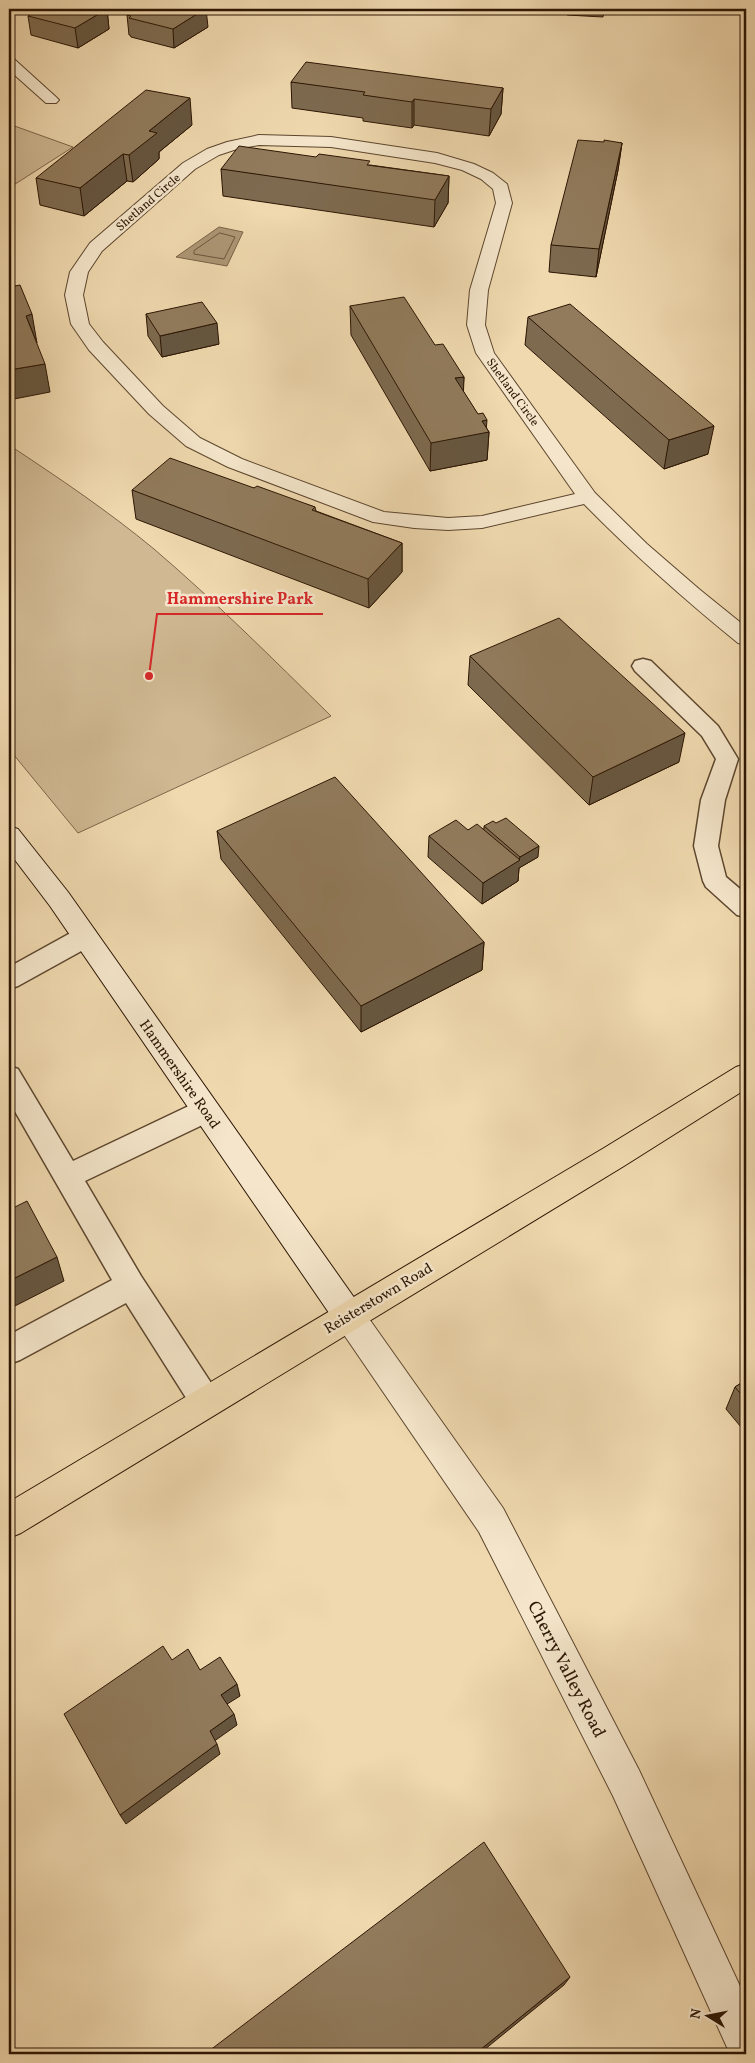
<svg xmlns="http://www.w3.org/2000/svg" width="755" height="2063" font-family="Vollkorn,serif">
<style>
.green{fill:#cfb892;stroke:#7d664a}
.water{fill:#ad9675;stroke:#796247}
.lines{fill:none;stroke-linecap:round;stroke-linejoin:round}
.shore{stroke:#6c563c;stroke-width:1}
.lane-casing{stroke:#5c462e;stroke-width:3}
.street-casing{stroke:#5c462e;stroke-width:2}
.secondary-casing{stroke:#2b1503;stroke-width:2}
.primary-casing{stroke:#2b1503;stroke-width:2}
.lane{fill:#f5e6cb;fill-rule:evenodd}
.street{fill:#f5e6cb;fill-rule:evenodd}
.secondary{fill:#f5e6cb;fill-rule:evenodd}
.primary{fill:#f0d9af;fill-rule:evenodd}
.wall{fill:#7d6a4f;stroke:#2b1503}
.shaded-wall{fill:#665640;stroke:#2b1503}
.building{fill:#917b5c;stroke:#2b1503}
.labels{text-anchor:middle;stroke-width:5;stroke-linejoin:round;paint-order:stroke}
.far-street-label{font-size:12px;fill:#2b1503;stroke:#f5e6cb}
.street-label{font-size:15px;fill:#2b1503;stroke:#f5e6cb}
.near-street-label{font-size:18px;fill:#2b1503;stroke:#f5e6cb}
.leader{fill:none;stroke:#d62828;stroke-width:2}
.callout-dot{fill:#d62828;stroke:#f5e6cb;stroke-width:2}
.callout-label{font-size:16px;text-anchor:middle;font-weight:bold;fill:#d62828;stroke:#f5e6cb;stroke-width:5;stroke-linejoin:round;paint-order:stroke}
</style>
<rect width="100%" height="100%" fill="#f0d9af"/>
<filter id="stains"><feTurbulence type="fractalNoise" baseFrequency=".004" numOctaves="4"/><feColorMatrix values="0 0 0 0 .2 0 0 0 0 .09 0 0 0 0 .02 0 0 0 .5 -.17"/></filter>
<radialGradient id="worn" r=".72"><stop offset=".6" stop-color="#630" stop-opacity="0"/><stop offset="1" stop-color="#630" stop-opacity=".3"/></radialGradient>
<!-- green -->
<path class="green" d="M 9,124 L 73,147 L 9,188 Z
M 9,445 C 59,478 108,511 154,549 C 216,602 273,659 331,716 L 78,833 L 9,749 Z"/>
<!-- water -->
<path class="water" d="M 219,227 L 243,232 L 227,266 L 176,257 Z"/>
<g class="lines">
<!-- shore -->
<path class="shore" d="M 220,233 L 235,237 L 224,259 L 194,254 L 194,251 Z"/>
<!-- lane casing -->
<g class="lane-casing">
<path id="lane" d="M 643,659 L 651,661 L 718,726 L 738,759 L 725,800 L 718,846 L 726,877 L 746,894 L 746,917 L 737,915 L 706,887 L 703,881 L 694,846 L 701,800 L 716,759 L 702,736 L 635,671 L 632,666 L 635,661 Z
M 85,927 L 94,930 L 98,937 L 94,944 L 18,986 L 9,989 L 9,967 L 76,930 Z
M 9,1066 L 18,1069 L 73,1161 L 195,1103 L 205,1100 L 215,1103 L 219,1111 L 215,1119 L 85,1181 L 141,1276 L 217,1392 L 221,1402 L 217,1412 L 206,1416 L 195,1412 L 126,1303 L 20,1360 L 9,1364 L 9,1335 L 112,1280 L 9,1101 Z"/>
</g>
<!-- street casing -->
<g class="street-casing">
<path id="street" d="M 9,9 L 20,9 L 18,12 L 9,15 Z
M 9,58 L 14,59 L 56,97 L 59,100 L 56,103 L 46,103 L 9,70 Z
M 259,135 L 331,137 L 437,153 L 474,164 L 493,173 L 507,184 L 512,203 L 488,290 L 485,325 L 494,353 L 595,493 L 647,544 L 699,589 L 746,627 L 746,645 L 738,643 C 684,599 633,554 584,504 L 482,528 L 448,530 L 414,528 L 373,522 L 228,467 L 186,446 L 149,414 L 89,350 L 71,324 L 65,295 L 70,272 L 90,243 L 183,163 L 207,149 L 227,142 ZM 259,145 L 331,147 L 435,163 L 462,170 L 481,179 L 493,189 L 496,203 L 470,290 L 467,325 L 476,353 L 575,494 L 482,516 L 448,518 L 384,512 L 242,459 L 200,438 L 163,406 L 103,342 L 89,324 L 83,295 L 88,272 L 102,251 L 195,169 L 219,155 L 237,149 Z
M 349,1302 L 360,1306 L 503,1508 L 639,1770 L 746,1999 L 746,2054 L 730,2054 L 613,1796 L 479,1532 L 338,1326 L 333,1316 L 338,1306 Z"/>
</g>
<!-- secondary casing -->
<g class="secondary-casing">
<path id="secondary" d="M 9,826 L 18,829 L 68,892 L 360,1306 L 365,1316 L 360,1326 L 349,1330 L 338,1326 L 50,906 L 9,852 Z"/>
</g>
<!-- primary casing -->
<g class="primary-casing">
<path id="primary" d="M 746,1064 L 746,1089 L 624,1166 L 21,1533 L 9,1538 L 9,1502 L 604,1148 L 736,1067 Z"/>
</g>
<!-- lane -->
<use href="#lane" class="lane"/>
<!-- street -->
<use href="#street" class="street"/>
<!-- secondary -->
<use href="#secondary" class="secondary"/>
<!-- primary -->
<use href="#primary" class="primary"/>
</g>
<!-- wall -->
<path class="wall" d="M 107,9 L 109,29 L 78,48 L 31,35 L 28,16 Z
M 127,9 L 143,9 L 138,12 Z
M 216,9 L 238,9 L 231,13 Z
M 568,9 L 605,9 L 603,17 L 567,15 Z
M 685,9 L 713,9 L 713,10 Z
M 744,9 L 746,9 L 746,28 L 743,27 Z
M 127,15 L 208,27 L 174,48 L 131,37 L 130,35 L 129,35 Z
M 291,82 L 503,88 L 501,114 L 489,136 L 414,125 L 412,128 L 363,121 L 363,118 L 292,108 Z
M 192,125 L 159,152 L 159,159 L 133,182 L 127,181 L 84,216 L 40,205 L 36,178 Z
M 604,142 L 622,143 L 618,170 L 596,277 L 549,272 L 551,245 Z
M 370,165 L 449,176 L 448,203 L 434,227 L 223,196 L 221,169 Z
M 350,306 L 435,345 L 464,377 L 463,391 L 489,432 L 487,460 L 430,471 L 351,335 Z
M 146,314 L 219,344 L 162,357 L 148,336 Z
M 528,317 L 708,454 L 664,469 L 525,345 Z
M 254,488 L 315,507 L 316,511 L 402,543 L 402,572 L 369,608 L 136,519 L 132,490 Z
M 470,656 L 679,762 L 589,805 L 468,685 Z
M 484,826 L 538,857 L 519,868 L 518,881 L 482,904 L 428,857 L 429,836 L 468,830 L 484,829 Z
M 217,831 L 484,942 L 482,970 L 361,1032 L 221,859 Z
M 746,1380 L 746,1433 L 726,1409 L 735,1387 Z"/>
<!-- shaded-wall -->
<path class="shaded-wall" d="M 107,9 L 109,29 L 78,48 L 75,28 Z
M 138,9 L 143,9 L 138,12 Z
M 205,9 L 206,9 L 208,27 L 174,48 L 173,29 Z
M 231,9 L 238,9 L 231,13 Z
M 503,88 L 501,114 L 489,136 L 491,109 Z
M 190,98 L 192,125 L 159,152 L 159,159 L 133,182 L 129,155 L 149,131 Z
M 414,99 L 414,125 L 412,128 L 412,102 Z
M 622,143 L 618,170 L 596,277 L 599,249 Z
M 123,154 L 127,181 L 84,216 L 80,188 Z
M 449,176 L 448,203 L 434,227 L 435,200 Z
M 32,314 L 37,343 L 26,316 Z
M 217,323 L 219,344 L 162,357 L 160,336 Z
M 45,364 L 50,392 L 9,400 L 9,370 Z
M 464,377 L 463,405 L 455,378 Z
M 487,420 L 486,432 L 489,432 L 487,460 L 430,471 L 431,443 L 482,421 Z
M 714,426 L 708,454 L 664,469 L 669,440 Z
M 402,543 L 402,572 L 369,608 L 368,579 Z
M 685,733 L 679,762 L 589,805 L 593,777 Z
M 539,846 L 538,857 L 519,868 L 518,881 L 482,904 L 483,883 L 519,860 L 520,857 Z
M 484,942 L 482,970 L 361,1032 L 361,1006 Z
M 57,1257 L 64,1281 L 9,1309 L 9,1281 Z
M 237,1684 L 240,1696 L 224,1706 L 221,1695 Z
M 234,1714 L 237,1725 L 213,1742 L 210,1731 Z
M 217,1744 L 220,1754 L 126,1824 L 120,1815 Z
M 570,1977 L 564,1985 L 479,2054 L 475,2054 Z"/>
<!-- building -->
<path class="building" d="M 40,9 L 107,9 L 75,28 L 28,16 Z
M 144,9 L 205,9 L 173,29 L 129,18 L 131,16 L 127,15 L 133,11 L 138,12 Z
M 306,62 L 503,88 L 491,109 L 414,99 L 412,102 L 363,95 L 365,92 L 291,82 Z
M 146,90 L 190,98 L 149,131 L 157,133 L 129,155 L 123,154 L 80,188 L 36,178 Z
M 578,140 L 604,142 L 604,140 L 622,143 L 599,249 L 551,245 Z
M 239,146 L 316,157 L 319,154 L 370,161 L 367,165 L 449,176 L 435,200 L 221,169 Z
M 9,271 L 15,286 L 20,285 L 32,314 L 26,316 L 45,364 L 9,370 Z
M 404,297 L 435,345 L 443,344 L 464,377 L 455,378 L 478,414 L 483,413 L 487,420 L 482,421 L 489,432 L 431,443 L 350,306 Z
M 202,302 L 217,323 L 160,336 L 146,314 Z
M 570,304 L 714,426 L 669,440 L 528,317 Z
M 170,458 L 254,488 L 257,486 L 315,507 L 312,510 L 402,543 L 368,579 L 132,490 Z
M 559,618 L 685,733 L 593,777 L 470,656 Z
M 335,777 L 484,942 L 361,1006 L 217,831 Z
M 506,818 L 539,846 L 520,857 L 484,826 L 493,821 L 496,823 Z
M 456,820 L 468,830 L 477,824 L 520,860 L 483,883 L 429,836 Z
M 27,1201 L 57,1257 L 9,1281 L 9,1210 Z
M 746,1380 L 746,1400 L 735,1387 Z
M 163,1646 L 172,1660 L 188,1649 L 200,1670 L 220,1657 L 237,1684 L 221,1695 L 234,1714 L 210,1731 L 217,1744 L 120,1815 L 64,1714 Z
M 484,1842 L 570,1977 L 475,2054 L 205,2054 Z"/>
<g class="labels">
<!-- far-street labels -->
<g class="far-street-label">
<text transform="translate(148 202) rotate(-41)" y="4">Shetland Circle</text>
<text transform="translate(513 392) rotate(54)" y="4">Shetland Circle</text>
</g>
<!-- street labels -->
<g class="street-label">
<text transform="translate(180 1074) rotate(55)" y="5">Hammershire Road</text>
<text transform="translate(378 1298) rotate(-31)" y="5">Reisterstown Road</text>
</g>
<!-- near-street labels -->
<g class="near-street-label">
<text transform="translate(567 1669) rotate(63)" y="6">Cherry Valley Road</text>
</g>
</g>
<!-- callouts -->
<path class="leader" d="M149 676L157 614H323"/>
<circle class="callout-dot" cx="149" cy="676" r="5"/>
<g class="callout-label">
<text x="240" y="604">Hammershire Park</text>
</g>
<!-- margin -->
<rect width="755" height="2063" fill="none" stroke="#f0d9af" stroke-width="30"/>
<rect x="10" y="10" width="735" height="2043" fill="none" stroke="#2b1503" stroke-width="2.5"/>
<rect x="15" y="15" width="725" height="2033" fill="none" stroke="#2b1503"/>
<!-- north arrow -->
<g transform="translate(708 2016) rotate(280)" stroke="#f5e6cb" stroke-width="4" paint-order="stroke">
<path d="M0-4L9 19L0 12L-9 19Z" fill="#2b1503"/>
<text y="-8" font-size="14" font-weight="bold" text-anchor="middle" fill="#2b1503">N</text>
</g>
<rect width="100%" height="100%" filter="url(#stains)"/>
<rect width="100%" height="100%" fill="url(#worn)"/>
</svg>
